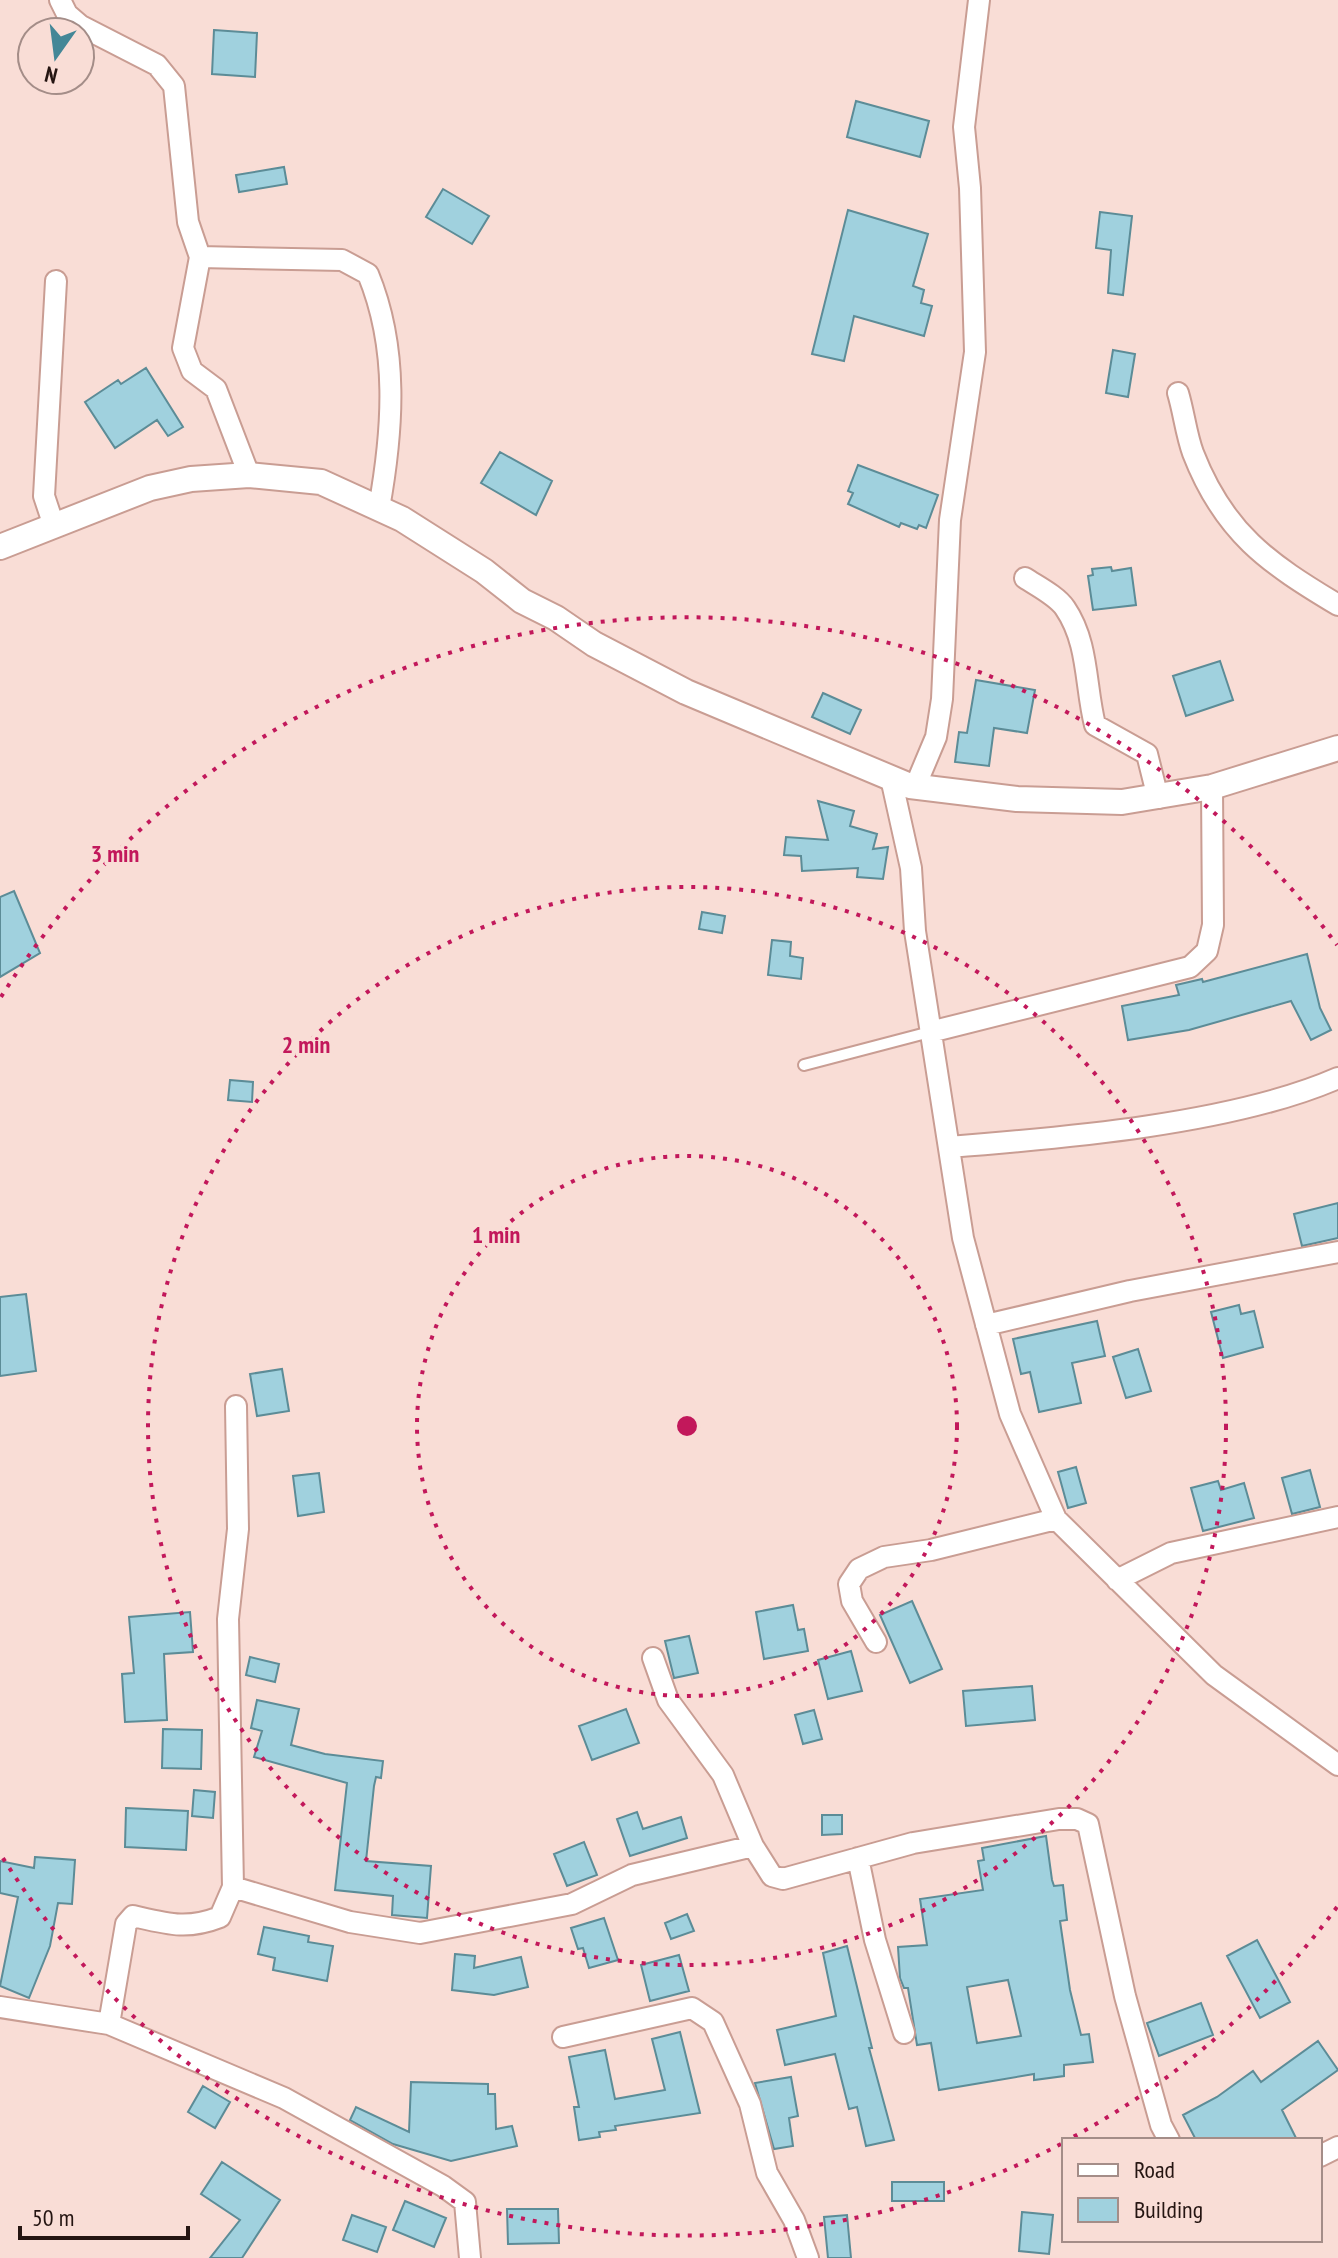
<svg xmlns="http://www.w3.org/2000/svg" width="1338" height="2258" font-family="'PT Sans Narrow',sans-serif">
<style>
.building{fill:#a0d1de;stroke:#5c8c97;stroke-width:2;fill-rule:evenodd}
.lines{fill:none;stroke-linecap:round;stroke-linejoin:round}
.service-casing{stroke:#c99d93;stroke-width:14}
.minor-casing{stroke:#c99d93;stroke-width:24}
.tertiary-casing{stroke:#c99d93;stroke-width:28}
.service{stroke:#fff;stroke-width:10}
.minor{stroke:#fff;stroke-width:20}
.tertiary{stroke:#fff;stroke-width:24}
.ring{fill:none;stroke:#c2185b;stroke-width:4;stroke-dasharray:4 8}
.centre{fill:#c2185b;stroke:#f9ddd6;stroke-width:4}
.ring-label{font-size:24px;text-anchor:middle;font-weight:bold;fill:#c2185b;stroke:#f9ddd6;stroke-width:8;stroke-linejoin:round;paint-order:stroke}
</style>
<rect width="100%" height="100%" fill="#f9ddd6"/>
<!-- building -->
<path class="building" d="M 214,30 L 257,33 L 255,77 L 212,74 Z
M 856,101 L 929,121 L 920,157 L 847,137 Z
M 284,167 L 287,184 L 239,192 L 236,175 Z
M 443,189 L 489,216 L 472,244 L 426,217 Z
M 848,210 L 928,234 L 913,286 L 924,290 L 921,303 L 932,306 L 924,336 L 854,316 L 844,361 L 812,354 Z
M 1100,212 L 1132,216 L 1123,295 L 1108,293 L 1111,250 L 1096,248 Z
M 1113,350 L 1135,354 L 1128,397 L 1106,393 Z
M 146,368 L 183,427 L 168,436 L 157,420 L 115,448 L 85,402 L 118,380 L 121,384 Z
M 500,452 L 552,481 L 536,515 L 481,483 Z
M 858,465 L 938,495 L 926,528 L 919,525 L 917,529 L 901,523 L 899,527 L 848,504 L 853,493 L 848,491 Z
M 1111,567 L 1112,571 L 1131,568 L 1136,605 L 1093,610 L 1088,576 L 1093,575 L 1092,569 Z
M 1220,661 L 1233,700 L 1186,716 L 1173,676 Z
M 976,680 L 1035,690 L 1027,733 L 994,728 L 989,766 L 955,762 L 959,732 L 967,733 Z
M 823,693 L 861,710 L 850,734 L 812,717 Z
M 818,801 L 854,811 L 850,826 L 877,834 L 873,849 L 888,847 L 883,879 L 857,877 L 858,868 L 802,871 L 801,856 L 784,855 L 786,837 L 828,840 Z
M 14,891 L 40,953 L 0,977 L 0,897 Z
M 702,912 L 725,916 L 722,933 L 699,929 Z
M 772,940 L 791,942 L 790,956 L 803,958 L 801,979 L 768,975 Z
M 1307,954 L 1320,1008 L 1331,1030 L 1311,1040 L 1291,1001 L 1189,1030 L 1128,1040 L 1122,1006 L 1179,995 L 1176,985 L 1202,979 L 1203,982 Z
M 230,1080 L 253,1082 L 252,1102 L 228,1100 Z
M 1338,1203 L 1338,1238 L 1302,1246 L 1294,1214 Z
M 26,1294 L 36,1371 L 0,1376 L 0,1297 Z
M 1239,1305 L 1241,1314 L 1254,1311 L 1263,1347 L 1223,1358 L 1211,1312 Z
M 1097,1321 L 1105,1356 L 1072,1363 L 1081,1403 L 1039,1412 L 1030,1372 L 1021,1374 L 1013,1339 Z
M 1138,1349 L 1151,1391 L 1126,1398 L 1113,1357 Z
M 282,1369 L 289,1411 L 257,1416 L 250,1374 Z
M 1076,1467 L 1086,1503 L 1068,1508 L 1058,1472 Z
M 1310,1470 L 1320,1507 L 1292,1514 L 1282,1478 Z
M 319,1473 L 324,1512 L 298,1516 L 293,1476 Z
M 1218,1481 L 1221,1490 L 1244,1483 L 1254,1518 L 1203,1531 L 1191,1488 Z
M 912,1601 L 942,1669 L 910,1683 L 880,1615 Z
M 793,1605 L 798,1630 L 804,1629 L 808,1651 L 764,1659 L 756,1612 Z
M 190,1612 L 193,1652 L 164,1654 L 167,1720 L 125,1722 L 122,1674 L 134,1673 L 129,1617 Z
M 689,1636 L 698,1673 L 674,1678 L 665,1641 Z
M 851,1651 L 862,1691 L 828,1699 L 818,1660 Z
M 250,1657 L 279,1664 L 275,1682 L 246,1675 Z
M 1032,1686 L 1035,1720 L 966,1726 L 963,1691 Z
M 257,1700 L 299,1709 L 291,1745 L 325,1754 L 383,1761 L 381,1778 L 376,1777 L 374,1786 L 366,1861 L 431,1866 L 427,1918 L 392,1915 L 393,1896 L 335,1890 L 347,1783 L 254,1757 L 262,1731 L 251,1728 Z
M 626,1709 L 639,1743 L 592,1760 L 579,1726 Z
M 814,1710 L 822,1739 L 803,1744 L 795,1715 Z
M 163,1729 L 202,1730 L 201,1769 L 162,1768 Z
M 194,1790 L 215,1792 L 213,1818 L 192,1816 Z
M 126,1808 L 188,1811 L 186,1850 L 125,1847 Z
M 637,1812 L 643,1829 L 681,1817 L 687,1838 L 630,1856 L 617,1819 Z
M 822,1815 L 842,1815 L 842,1834 L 822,1835 Z
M 1046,1836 L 1052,1880 L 1054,1886 L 1063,1885 L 1067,1920 L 1060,1921 L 1070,1990 L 1081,2035 L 1089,2034 L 1093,2062 L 1064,2065 L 1064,2076 L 1034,2080 L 1034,2074 L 939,2090 L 931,2043 L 917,2045 L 908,1988 L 904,1988 L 900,1978 L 898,1947 L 927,1945 L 920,1899 L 983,1890 L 978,1861 L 984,1860 L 982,1848 ZM 1008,1980 L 1021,2036 L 977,2043 L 967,1987 Z
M 584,1842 L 597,1875 L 567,1886 L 554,1854 Z
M 35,1857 L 75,1860 L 72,1904 L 58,1903 L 50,1946 L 29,1998 L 0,1986 L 18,1897 L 0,1893 L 0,1861 L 34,1868 Z
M 687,1914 L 694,1931 L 671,1939 L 665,1923 Z
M 604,1918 L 618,1960 L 589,1968 L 583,1948 L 578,1949 L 571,1928 Z
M 264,1927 L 309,1936 L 308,1942 L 333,1946 L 327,1981 L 273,1970 L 275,1958 L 258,1954 Z
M 1257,1940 L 1290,2002 L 1260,2018 L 1227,1956 Z
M 847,1946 L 872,2048 L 869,2048 L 894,2140 L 866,2146 L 857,2107 L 849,2109 L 835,2054 L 785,2065 L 777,2030 L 836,2016 L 823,1953 Z
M 455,1954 L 475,1956 L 474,1968 L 521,1957 L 528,1987 L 494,1995 L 452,1990 Z
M 679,1955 L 689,1991 L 650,2001 L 641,1965 Z
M 1201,2003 L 1213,2035 L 1159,2056 L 1147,2023 Z
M 680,2032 L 700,2113 L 615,2126 L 616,2130 L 599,2132 L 600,2137 L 579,2140 L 574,2107 L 579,2107 L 569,2057 L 605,2050 L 615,2099 L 665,2090 L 652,2039 Z
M 1318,2041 L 1338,2070 L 1282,2110 L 1297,2140 L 1196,2140 L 1183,2115 L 1217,2097 L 1253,2071 L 1261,2082 Z
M 791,2077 L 798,2116 L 789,2118 L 793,2146 L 774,2149 L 755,2083 Z
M 411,2082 L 488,2084 L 488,2094 L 495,2094 L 496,2129 L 512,2126 L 517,2146 L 451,2161 L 393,2144 L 350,2120 L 356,2107 L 409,2132 Z
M 203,2086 L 230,2102 L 215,2128 L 188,2112 Z
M 222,2162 L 280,2200 L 242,2258 L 210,2258 L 240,2220 L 201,2194 Z
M 892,2182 L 944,2182 L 944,2201 L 892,2201 Z
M 405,2201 L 446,2218 L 434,2247 L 393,2230 Z
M 507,2209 L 558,2209 L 559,2243 L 508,2244 Z
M 1022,2212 L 1053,2215 L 1049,2254 L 1019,2251 Z
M 352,2215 L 386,2227 L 377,2252 L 343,2240 Z
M 847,2215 L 851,2258 L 828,2258 L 824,2217 Z"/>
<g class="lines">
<!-- service casing -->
<g class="service-casing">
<path id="service" d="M 804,1065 L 930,1032"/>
</g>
<!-- minor casing -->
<g class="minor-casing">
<path id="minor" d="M 60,0 L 67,14 L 81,26 L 157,65 L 174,86 L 188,222 L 200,257 L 183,348 L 192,371 L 216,389 L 249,475
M 200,257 L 342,260 L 368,274 C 399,349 393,430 379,508
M 1178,393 C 1184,413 1186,434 1193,453 C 1224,533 1268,563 1338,605
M 54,526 L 44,496 L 56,281
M 1025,578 C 1037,586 1057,596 1065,608 C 1089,643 1085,686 1095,725 L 1147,754 L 1158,798
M 891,778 L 911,868 L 915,931 L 963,1238 L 1010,1414 L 1056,1519 L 1214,1675 L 1338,1765
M 915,787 L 936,737 L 942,699 L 950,520 L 975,352 L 970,188 L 964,127 L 979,0
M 930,1032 L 1190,967 L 1207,951 L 1213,925 L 1212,787
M 949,1147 C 1064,1138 1233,1124 1338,1078
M 986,1325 L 1130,1291 L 1338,1252
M 1117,1580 L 1171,1553 L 1338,1517
M 876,1642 L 852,1601 L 849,1584 L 859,1569 L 884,1557 L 931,1550 L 1056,1519
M 653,1658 L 668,1700 L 723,1775 L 753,1846 L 772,1876 L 783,1879 L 913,1843 L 1059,1819 L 1077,1819 L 1088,1824 L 1125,1996 L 1161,2125 L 1169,2140
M 858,1858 L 875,1940 L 904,2033
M 233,1887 L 350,1922 L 420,1933 L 572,1904 L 632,1875 L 753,1846
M 0,2007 L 109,2024 L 284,2098 L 443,2186 L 465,2202 L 470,2258
M 109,2024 L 126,1924 L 133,1916 C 168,1924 187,1930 220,1917 L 233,1887 L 228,1619 L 238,1529 L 236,1406
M 563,2037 L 692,2008 L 713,2022 L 750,2104 L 767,2173 L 794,2220 L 808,2258
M 1320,2156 L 1338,2147"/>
</g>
<!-- tertiary casing -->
<g class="tertiary-casing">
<path id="tertiary" d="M 0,547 L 150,488 L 191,479 L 249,475 L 321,482 L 402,519 L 484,571 L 522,601 L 556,618 L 594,644 L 686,692 L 910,786 L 1017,799 L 1122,802 L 1212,787 L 1338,748"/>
</g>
<!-- service -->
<use href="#service" class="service"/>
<!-- minor -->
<use href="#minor" class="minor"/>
<!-- tertiary -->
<use href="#tertiary" class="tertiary"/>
</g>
<!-- distance rings -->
<g class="ring">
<circle cx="687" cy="1426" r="270"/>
<circle cx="687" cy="1426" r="539"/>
<path d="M1337 1907A809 809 0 0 1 1073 2137M1061 2144A809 809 0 0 1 1 1855M1 997A809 809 0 0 1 1337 945"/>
</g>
<circle cx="687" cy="1426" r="12" class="centre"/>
<g class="ring-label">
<text x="115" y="862">3 min</text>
<text x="306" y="1053">2 min</text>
<text x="496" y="1243">1 min</text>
</g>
<!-- legend -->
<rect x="1062" y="2138" width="260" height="104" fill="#f9ddd6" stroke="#a48d88" stroke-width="2"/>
<rect x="1078" y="2164" width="40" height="12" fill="#ffffff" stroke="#a48d88" stroke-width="2"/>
<text x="1134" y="2178" font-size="24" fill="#251512">Road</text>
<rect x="1078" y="2198" width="40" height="24" fill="#a0d1de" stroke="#a48d88" stroke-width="2"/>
<text x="1134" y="2218" font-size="24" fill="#251512">Building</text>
<!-- north arrow -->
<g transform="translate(56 56) rotate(194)"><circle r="38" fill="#f9ddd6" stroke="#a48d88" stroke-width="2"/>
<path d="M0-6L14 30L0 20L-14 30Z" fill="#448797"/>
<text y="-12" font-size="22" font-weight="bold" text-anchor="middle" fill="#251512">N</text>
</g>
<!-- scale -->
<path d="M20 2226v12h168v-12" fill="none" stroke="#251512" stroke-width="4"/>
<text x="32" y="2226" font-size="24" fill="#251512" stroke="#f9ddd6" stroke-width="6" paint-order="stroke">50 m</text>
</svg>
